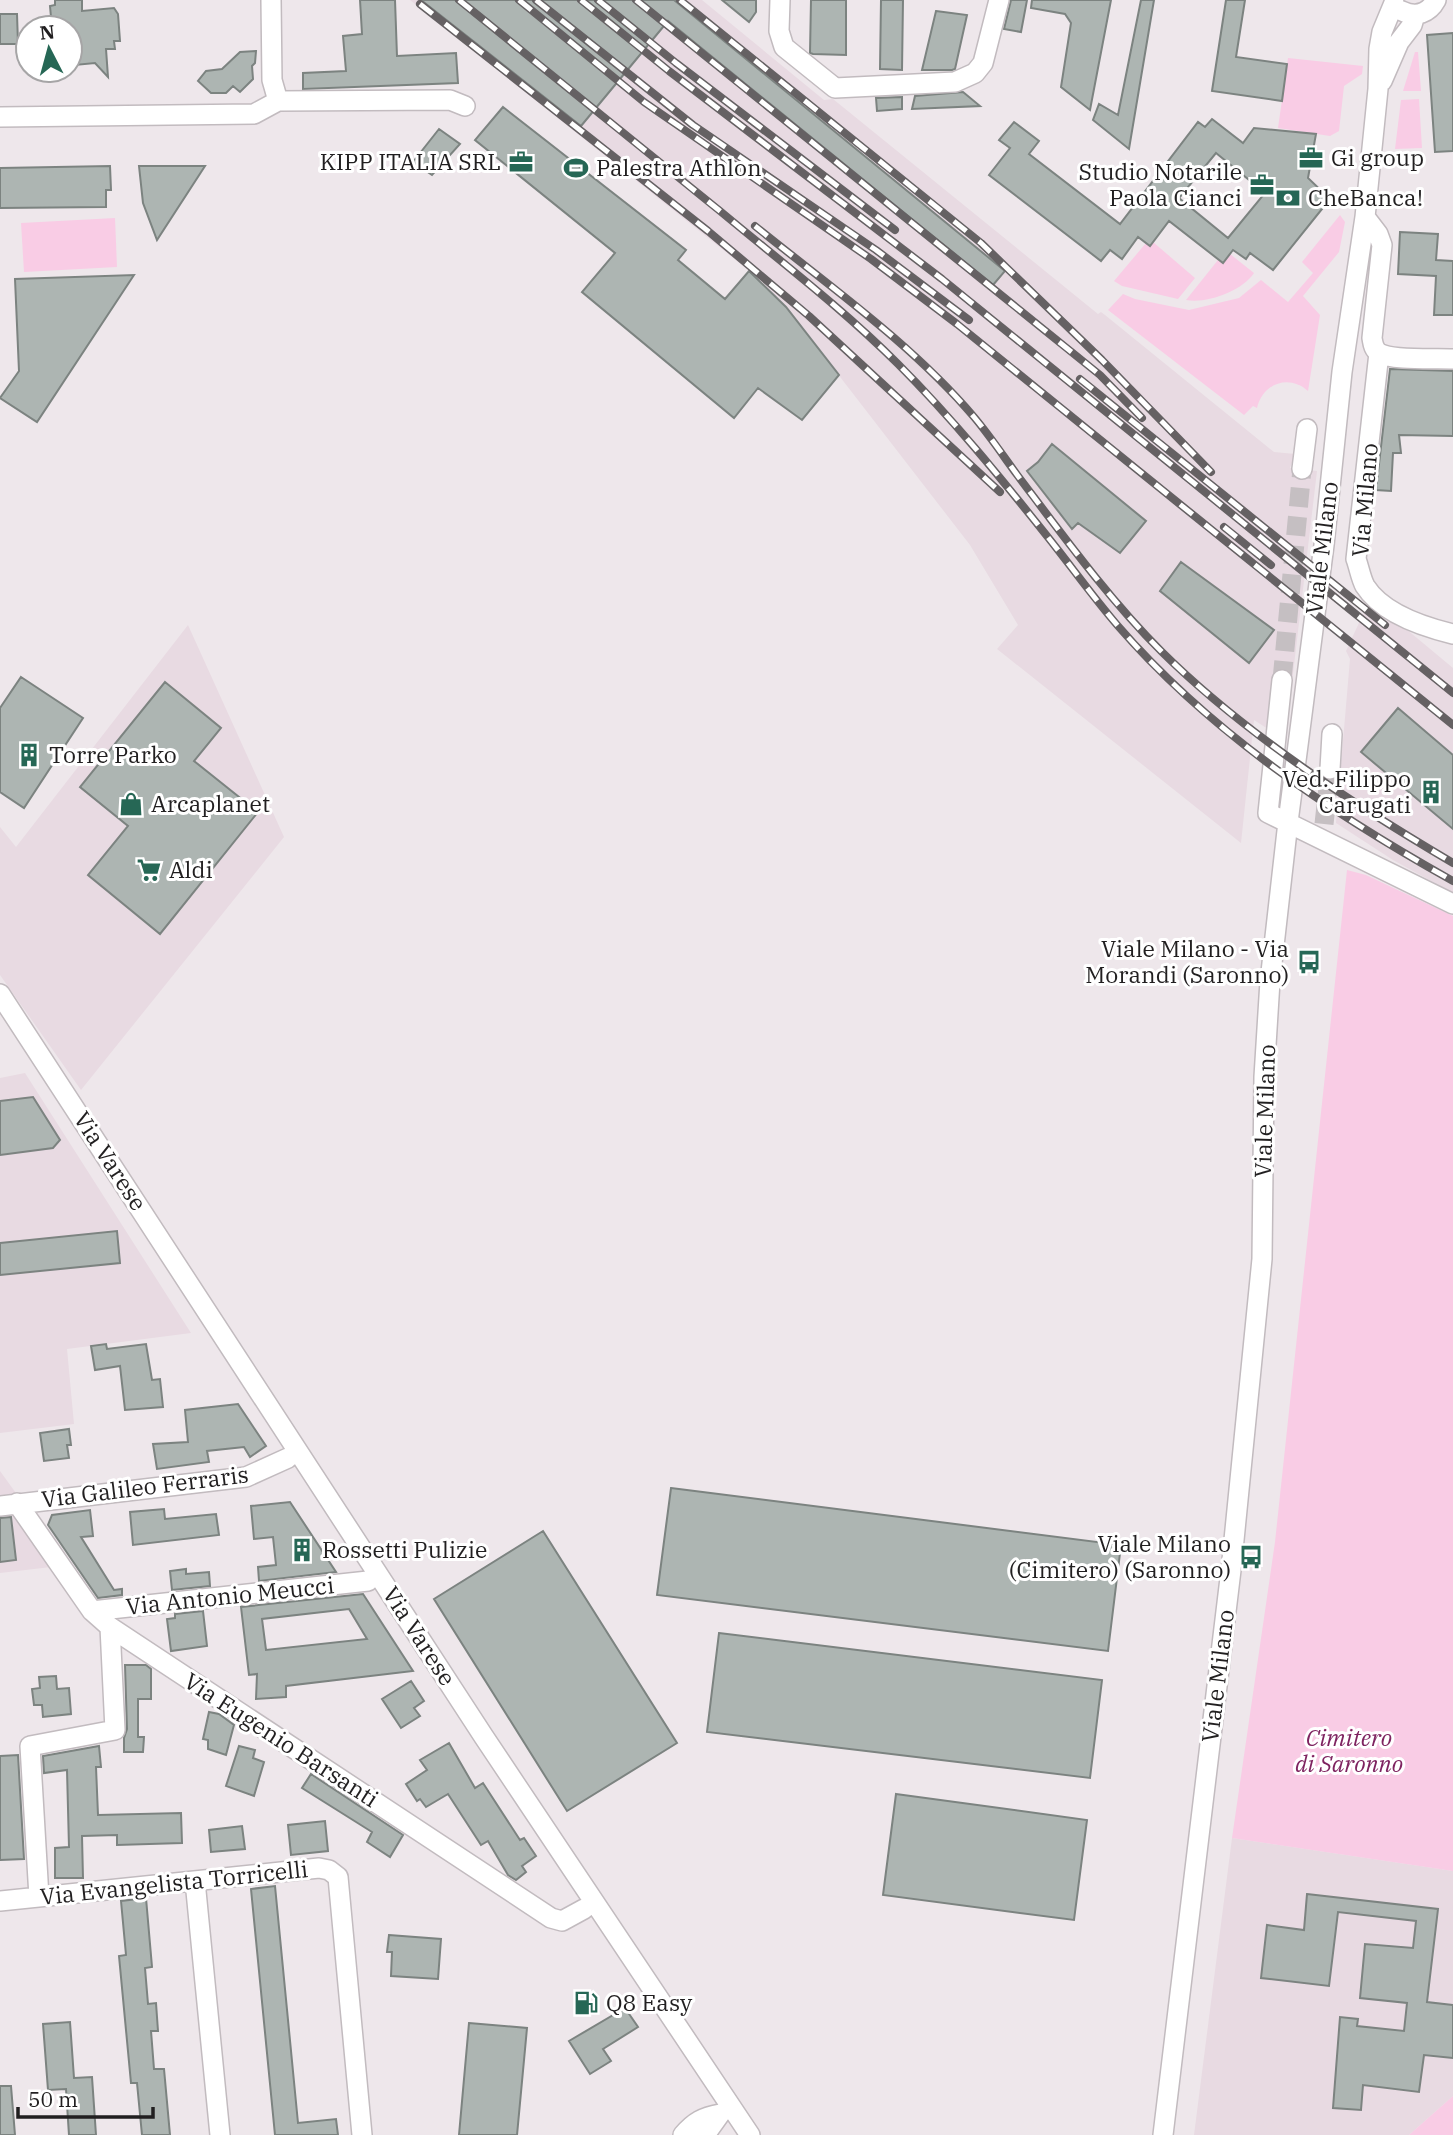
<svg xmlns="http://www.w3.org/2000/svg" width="1453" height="2135" font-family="'IBM Plex Serif',serif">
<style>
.built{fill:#e8dae2}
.green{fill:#f9cce5}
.building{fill:#adb5b2;stroke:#7c8380;stroke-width:2;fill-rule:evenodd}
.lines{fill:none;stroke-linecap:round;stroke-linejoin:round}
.minor-tunnel{stroke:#c5bfc2;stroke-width:19;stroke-dasharray:19 10;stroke-linecap:butt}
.minor-casing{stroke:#c2bbbf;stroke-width:22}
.minor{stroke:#fff;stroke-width:19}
.rail-casing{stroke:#656163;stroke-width:8}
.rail{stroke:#fff;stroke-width:5;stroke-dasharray:16;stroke-linecap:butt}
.labels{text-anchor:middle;stroke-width:6;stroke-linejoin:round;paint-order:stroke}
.poi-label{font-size:23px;fill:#211f20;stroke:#fff;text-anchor:start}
.street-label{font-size:23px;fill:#211f20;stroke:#fff}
.park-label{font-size:23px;font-style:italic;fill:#7e2360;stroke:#fff}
</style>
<rect width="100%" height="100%" fill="#eee7eb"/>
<!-- built -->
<path class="built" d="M 410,0 L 702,0 L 824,100 L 833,99 L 1098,314 L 1101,312 L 1105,315 L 1274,452 L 1295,454 L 1290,468 L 1317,471 L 1292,682 L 1274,680 L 1268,729 L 1254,720 L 1241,843 L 997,649 L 1018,625 L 970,545 L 786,307 L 742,265 Z
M 1370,599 L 1453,668 L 1453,893 L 1393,860 L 1336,823 L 1350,659 L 1346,651 Z
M 188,625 L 284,837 L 81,1090 L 0,975 L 0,827 L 16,847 Z
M 25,1073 L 191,1333 L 67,1349 L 74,1424 L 0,1433 L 0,1078 Z
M 0,1471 L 68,1565 L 0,1573 Z
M 1232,1838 L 1453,1871 L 1453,2096 L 1409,2135 L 1194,2135 Z"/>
<!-- green -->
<path class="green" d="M 1415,52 L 1418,52 L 1421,91 L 1403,91 Z
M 1288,58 L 1363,66 L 1362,74 L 1344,86 L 1339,131 L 1330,136 L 1278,128 Z
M 1419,99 L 1422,148 L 1395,149 L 1401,100 Z
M 1340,215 L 1345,222 L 1339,252 L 1303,296 L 1320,315 L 1308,391 C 1289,374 1263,383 1257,408 L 1253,406 L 1244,415 L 1108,310 L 1123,294 L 1135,299 L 1189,310 L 1239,298 L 1261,280 L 1288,302 L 1313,273 L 1302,262 Z
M 115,218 L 117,267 L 24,272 L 21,223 Z
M 1153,242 L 1195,278 L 1178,299 L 1122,286 L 1114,281 L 1146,243 Z
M 1230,254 L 1254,273 C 1242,291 1207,304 1186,300 L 1218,260 L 1223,263 Z
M 1347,870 L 1366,875 L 1453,916 L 1453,1871 L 1232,1838 L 1275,1542 Z
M 1453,2096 L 1453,2135 L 1409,2135 Z"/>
<!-- building -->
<path class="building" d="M 55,0 L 82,0 L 82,11 L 114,8 L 118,14 L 120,41 L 114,41 L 115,49 L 106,49 L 108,77 L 95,63 L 75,65 L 73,54 L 70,54 L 70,28 L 52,28 L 50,6 L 55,5 Z
M 360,0 L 395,0 L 397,56 L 456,53 L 458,83 L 303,89 L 303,73 L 346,71 L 343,36 L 362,34 Z
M 421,0 L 674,0 L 1005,271 L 993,285 L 668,21 L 581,126 Z
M 722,0 L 756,0 L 756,12 L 749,22 Z
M 811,0 L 846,0 L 846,55 L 813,54 L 810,53 Z
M 881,0 L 903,0 L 902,70 L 880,69 Z
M 1011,0 L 1027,0 L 1021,32 L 1004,29 Z
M 1032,0 L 1111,0 L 1090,110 L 1061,87 L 1071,23 L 1065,14 L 1031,8 Z
M 1141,0 L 1154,0 L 1129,149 L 1093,120 L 1099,104 L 1118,115 Z
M 1226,0 L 1245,0 L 1236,57 L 1287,64 L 1282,101 L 1212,91 Z
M 936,11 L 967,15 L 955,69 L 952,70 L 922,70 Z
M 0,14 L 17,14 L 18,44 L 0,44 Z
M 1453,33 L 1453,151 L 1435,152 L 1427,35 Z
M 256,51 L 255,63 L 252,66 L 253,79 L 240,92 L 233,86 L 226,93 L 211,93 L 198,81 L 206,71 L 222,69 L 240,52 Z
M 963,92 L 980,106 L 912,109 L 915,96 Z
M 902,97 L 902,109 L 877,111 L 876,98 Z
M 503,107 L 686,250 L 678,260 L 725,299 L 749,271 L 786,307 L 839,375 L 802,420 L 758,388 L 734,418 L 582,292 L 615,253 L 475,140 Z
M 1212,119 L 1243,143 L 1254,128 L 1316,134 L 1308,178 L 1330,199 L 1273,270 L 1250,253 L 1246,259 L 1233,250 L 1223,263 L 1169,221 L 1150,246 L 1138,237 L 1122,259 L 1110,250 L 1101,261 L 989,175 L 1010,148 L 999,140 L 1014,122 L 1039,141 L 1029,154 L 1120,224 L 1198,122 L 1205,127 ZM 1216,153 L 1265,193 L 1228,238 L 1179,198 Z
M 439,129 L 460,144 L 432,175 L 413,162 Z
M 110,166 L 111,190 L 106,190 L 106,207 L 0,208 L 0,168 Z
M 139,166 L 205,166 L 157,240 L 143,203 Z
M 1400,232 L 1438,234 L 1436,260 L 1453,261 L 1453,315 L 1434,315 L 1436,276 L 1398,274 Z
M 134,275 L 37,422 L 0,398 L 19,371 L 15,279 Z
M 1390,369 L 1453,371 L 1453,436 L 1399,435 L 1401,453 L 1393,453 L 1391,491 L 1376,490 Z
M 1052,444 L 1146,521 L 1120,553 L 1078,523 L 1072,529 L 1027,471 L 1038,462 Z
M 1181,562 L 1274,630 L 1249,663 L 1160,591 Z
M 21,677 L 83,718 L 24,808 L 0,792 L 0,708 Z
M 165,682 L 221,728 L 194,761 L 258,812 L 160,934 L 88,875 L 128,826 L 80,787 Z
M 1398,708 L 1453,755 L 1453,829 L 1361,752 Z
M 33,1097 L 60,1140 L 53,1148 L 0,1155 L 0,1101 Z
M 117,1231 L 120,1263 L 0,1275 L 0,1243 Z
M 106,1344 L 107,1349 L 146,1344 L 152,1380 L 160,1379 L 163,1407 L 125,1410 L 120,1366 L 95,1370 L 91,1346 Z
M 238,1404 L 266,1446 L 250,1457 L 244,1447 L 207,1451 L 209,1462 L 157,1469 L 153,1444 L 188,1442 L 185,1410 Z
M 69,1429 L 71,1445 L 67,1445 L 69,1458 L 44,1461 L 40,1433 Z
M 671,1488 L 1121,1545 L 1108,1651 L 657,1595 Z
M 290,1502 L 336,1572 L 259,1581 L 258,1567 L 276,1565 L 273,1537 L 254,1539 L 251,1506 Z
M 164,1509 L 165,1519 L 216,1514 L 219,1535 L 133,1545 L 130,1512 Z
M 90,1510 L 93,1536 L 81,1537 L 114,1590 L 122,1589 L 122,1595 L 98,1598 L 48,1525 L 52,1515 Z
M 11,1517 L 16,1560 L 0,1562 L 0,1518 Z
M 543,1531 L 677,1743 L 567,1811 L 434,1599 Z
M 186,1569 L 186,1574 L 209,1572 L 210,1586 L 172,1590 L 170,1571 Z
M 363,1594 L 413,1671 L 286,1686 L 286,1697 L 256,1699 L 257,1674 L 249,1675 L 241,1607 ZM 349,1609 L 367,1639 L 266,1650 L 262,1619 Z
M 203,1611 L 207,1646 L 171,1651 L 167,1619 L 175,1618 L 175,1614 Z
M 719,1633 L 1102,1680 L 1090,1778 L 707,1732 Z
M 125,1665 L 146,1665 L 151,1669 L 151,1699 L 138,1699 L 138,1737 L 144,1737 L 143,1752 L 124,1752 L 124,1738 L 127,1729 Z
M 56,1676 L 57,1689 L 69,1688 L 71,1714 L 43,1717 L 42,1705 L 34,1705 L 32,1689 L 40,1688 L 39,1677 Z
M 411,1681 L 424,1701 L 414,1708 L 420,1716 L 401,1728 L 382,1699 Z
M 209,1712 L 219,1714 L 234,1725 L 226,1755 L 208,1749 L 208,1740 L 203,1739 Z
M 449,1743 L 475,1788 L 483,1783 L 520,1840 L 524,1838 L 536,1856 L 522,1866 L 526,1872 L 516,1880 L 508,1875 L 488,1841 L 481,1845 L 448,1794 L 426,1807 L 420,1799 L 417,1801 L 406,1784 L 427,1770 L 420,1760 Z
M 99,1746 L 101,1767 L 96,1767 L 98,1815 L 181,1813 L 182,1843 L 117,1845 L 117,1835 L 82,1836 L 83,1878 L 55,1878 L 55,1848 L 69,1847 L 67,1770 L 44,1773 L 43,1756 Z
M 239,1746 L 255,1750 L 253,1758 L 264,1762 L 254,1796 L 226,1786 Z
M 18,1755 L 24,1859 L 0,1860 L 0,1756 Z
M 311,1774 L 403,1835 L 390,1857 L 367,1842 L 372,1832 L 302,1788 Z
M 896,1794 L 1087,1820 L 1074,1920 L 883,1895 Z
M 325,1821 L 328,1851 L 291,1855 L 288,1825 Z
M 242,1826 L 245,1849 L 211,1852 L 209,1830 Z
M 275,1886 L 298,2123 L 336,2119 L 338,2135 L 275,2135 L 251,1889 Z
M 1307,1894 L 1438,1909 L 1427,2002 L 1453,2005 L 1453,2058 L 1424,2055 L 1419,2092 L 1363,2085 L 1361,2110 L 1333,2108 L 1340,2017 L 1358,2019 L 1357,2026 L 1404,2031 L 1407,2003 L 1360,1998 L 1365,1944 L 1413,1948 L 1416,1921 L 1338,1912 L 1329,1986 L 1261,1978 L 1267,1925 L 1304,1930 Z
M 146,1898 L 152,1967 L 145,1968 L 148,2004 L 156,2003 L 158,2031 L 151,2031 L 154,2069 L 164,2069 L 170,2135 L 142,2135 L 137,2083 L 131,2083 L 119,1956 L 126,1955 L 121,1901 Z
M 389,1935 L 441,1939 L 438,1979 L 391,1976 L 392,1952 L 387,1952 Z
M 625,2008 L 638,2027 L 603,2049 L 611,2061 L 590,2074 L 569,2041 Z
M 70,2022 L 74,2078 L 92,2077 L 96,2135 L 69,2135 L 66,2089 L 48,2090 L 43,2024 Z
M 469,2023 L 527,2028 L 517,2135 L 459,2135 Z
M 0,2086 L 11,2086 L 15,2135 L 0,2135 Z"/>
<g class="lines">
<!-- minor-tunnel -->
<path class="minor-tunnel" d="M 1282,680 L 1302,469
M 1324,824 L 1330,769"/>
<!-- minor casing -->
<g class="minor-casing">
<path id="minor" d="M 271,0 L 272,80 L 278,101
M 780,0 L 779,31 L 784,47 L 835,88 L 955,82 L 975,73 L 983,63 L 999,0
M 1402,11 C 1416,18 1429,13 1436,0
M 1382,81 L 1399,42 L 1412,25 L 1415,15
M 0,117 L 254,114 L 278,101 L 450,100 L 465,106
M 1365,217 L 1378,234 L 1382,245 L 1372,338 C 1373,343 1373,349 1379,353 C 1393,361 1435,358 1453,359
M 1379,353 L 1356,559 C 1359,567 1361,579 1365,586 C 1382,613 1424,627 1453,634
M 1302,469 L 1307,429
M 1282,680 L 1268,813 L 1453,904
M 1330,769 L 1332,734
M 0,994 L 484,1737 L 750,2135
M 17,1503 L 92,1611 L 110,1627 L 551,1918 L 562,1921 L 584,1909
M 0,1506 L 246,1477 L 288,1458
M 92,1611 L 368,1581
M 195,1881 L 220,2135
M 39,1897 L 30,1746 L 115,1730 L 110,1627
M 0,1901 L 319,1868 L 329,1870 L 338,1877 L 362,2135
M 683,2135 C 694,2122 703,2117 720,2114
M 705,2135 L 720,2114
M 1163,2135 L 1231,1570 L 1262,1259 L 1264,1077 L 1270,981 L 1288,822 L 1324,545 L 1342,372 L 1365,217 L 1378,89 L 1379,49 L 1382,32 L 1394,3"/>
</g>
<!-- minor -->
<use href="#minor" class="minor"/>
<!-- rail casing -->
<g class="rail-casing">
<path id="rail" d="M 459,0 C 546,70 633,141 720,211 C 780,261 843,309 898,364 C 952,418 1000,477 1047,536 C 1071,566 1093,597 1118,626 C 1210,732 1331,813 1453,881
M 519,0 L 644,102 L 871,259 L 957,324 L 1453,725
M 536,0 L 693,125 L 876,250 L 969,320
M 581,0 L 669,71 L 942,279 L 1453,693
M 598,0 L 676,63 L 895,230
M 636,0 L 1100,375 L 1142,418
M 680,0 L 981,243 L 1102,360 L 1211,472
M 420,4 L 708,231 L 809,316 L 1000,492
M 755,226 C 829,286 912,344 974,417 C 990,436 1004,457 1018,476 C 1064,537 1109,599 1162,652 C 1245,734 1353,804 1453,863
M 1080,379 L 1385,625
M 1224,527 L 1271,565"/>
</g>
<!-- rail -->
<use href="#rail" class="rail"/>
</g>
<!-- icons -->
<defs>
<g id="office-bare" transform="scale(1.89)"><path d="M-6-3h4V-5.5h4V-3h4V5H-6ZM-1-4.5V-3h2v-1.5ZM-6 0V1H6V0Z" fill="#266755" stroke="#fff" stroke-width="2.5" paint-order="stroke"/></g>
<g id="stadium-bare" transform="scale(1.89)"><path d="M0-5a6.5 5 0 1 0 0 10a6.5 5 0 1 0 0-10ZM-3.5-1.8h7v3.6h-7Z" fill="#266755" stroke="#fff" stroke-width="2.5" paint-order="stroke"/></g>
<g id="bank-bare" transform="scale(1.89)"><path d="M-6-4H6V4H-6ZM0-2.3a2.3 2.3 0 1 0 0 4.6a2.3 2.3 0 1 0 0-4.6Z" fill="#266755" stroke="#fff" stroke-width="2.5" paint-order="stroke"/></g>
<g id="building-bare" transform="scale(1.89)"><path d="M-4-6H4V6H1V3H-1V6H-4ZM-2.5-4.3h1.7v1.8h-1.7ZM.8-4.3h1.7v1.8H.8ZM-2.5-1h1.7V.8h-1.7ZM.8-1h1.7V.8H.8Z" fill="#266755" stroke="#fff" stroke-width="2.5" paint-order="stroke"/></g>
<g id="shop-bare" transform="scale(1.89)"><path d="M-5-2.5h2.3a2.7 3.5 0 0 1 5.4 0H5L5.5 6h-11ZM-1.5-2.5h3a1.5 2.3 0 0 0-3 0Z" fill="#266755" stroke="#fff" stroke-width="2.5" paint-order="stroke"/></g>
<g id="supermarket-bare" transform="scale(1.89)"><path d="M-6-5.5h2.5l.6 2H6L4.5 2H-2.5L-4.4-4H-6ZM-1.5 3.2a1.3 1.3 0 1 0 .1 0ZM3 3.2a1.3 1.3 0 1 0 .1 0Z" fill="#266755" stroke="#fff" stroke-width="2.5" paint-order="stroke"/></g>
<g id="bus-bare" transform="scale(1.89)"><path d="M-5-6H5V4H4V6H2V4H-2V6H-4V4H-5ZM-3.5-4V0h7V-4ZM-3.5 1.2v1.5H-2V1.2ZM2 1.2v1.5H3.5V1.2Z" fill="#266755" stroke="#fff" stroke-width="2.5" paint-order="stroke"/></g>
<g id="fuel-bare" transform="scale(1.89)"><path d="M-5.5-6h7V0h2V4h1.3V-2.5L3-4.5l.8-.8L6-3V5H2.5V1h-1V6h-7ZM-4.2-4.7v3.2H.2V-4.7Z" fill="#266755" stroke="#fff" stroke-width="2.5" paint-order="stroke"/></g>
</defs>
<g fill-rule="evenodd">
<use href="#office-bare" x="1311" y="158"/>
<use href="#office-bare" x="521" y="162"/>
<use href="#stadium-bare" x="576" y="168"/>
<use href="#office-bare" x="1262" y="185"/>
<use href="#bank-bare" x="1288" y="198"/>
<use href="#building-bare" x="29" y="755"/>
<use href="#building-bare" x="1431" y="792"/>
<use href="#shop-bare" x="131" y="804"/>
<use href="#supermarket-bare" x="149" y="870"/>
<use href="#bus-bare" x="1309" y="962"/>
<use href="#building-bare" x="302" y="1550"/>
<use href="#bus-bare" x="1251" y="1557"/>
<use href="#fuel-bare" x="586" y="2003"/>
</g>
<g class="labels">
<!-- poi labels -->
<g class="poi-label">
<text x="1331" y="166">Gi group</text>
<text x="501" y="170" text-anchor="end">KIPP ITALIA SRL</text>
<text x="596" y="176">Palestra Athlon</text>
<text x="1242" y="180" text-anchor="end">Studio Notarile<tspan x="1242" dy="26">Paola Cianci</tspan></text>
<text x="1308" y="206">CheBanca!</text>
<text x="49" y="763">Torre Parko</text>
<text x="1411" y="787" text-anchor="end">Ved. Filippo<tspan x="1411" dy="26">Carugati</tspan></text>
<text x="151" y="812">Arcaplanet</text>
<text x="169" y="878">Aldi</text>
<text x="1289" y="957" text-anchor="end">Viale Milano - Via<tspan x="1289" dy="26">Morandi (Saronno)</tspan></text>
<text x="1231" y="1552" text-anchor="end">Viale Milano<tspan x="1231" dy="26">(Cimitero) (Saronno)</tspan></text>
<text x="322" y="1558">Rossetti Pulizie</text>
<text x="606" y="2011">Q8 Easy</text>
</g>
<!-- street labels -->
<g class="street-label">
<text transform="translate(1365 500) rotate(-85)" y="8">Via Milano</text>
<text transform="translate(1322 548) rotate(-83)" y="8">Viale Milano</text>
<text transform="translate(1265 1111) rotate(-88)" y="8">Viale Milano</text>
<text transform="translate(110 1161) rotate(57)" y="8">Via Varese</text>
<text transform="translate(145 1487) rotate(-7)" y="8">Via Galileo Ferraris</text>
<text transform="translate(230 1596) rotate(-6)" y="8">Via Antonio Meucci</text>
<text transform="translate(419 1636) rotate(57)" y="8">Via Varese</text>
<text transform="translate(1218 1676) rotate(-83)" y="8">Viale Milano</text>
<text transform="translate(281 1740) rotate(33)" y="8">Via Eugenio Barsanti</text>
<text transform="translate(174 1883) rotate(-6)" y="8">Via Evangelista Torricelli</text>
</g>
<!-- park labels -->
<g class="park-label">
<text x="1349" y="1746">Cimitero<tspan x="1349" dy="26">di Saronno</tspan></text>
</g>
</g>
<!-- north arrow -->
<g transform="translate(49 49) rotate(354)"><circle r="33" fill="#ffffff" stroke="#a6a5a6" stroke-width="2"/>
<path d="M0-5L12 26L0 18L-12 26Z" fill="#266755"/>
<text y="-10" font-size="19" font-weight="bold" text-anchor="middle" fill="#211f20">N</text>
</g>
<!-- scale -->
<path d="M18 2107v10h135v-10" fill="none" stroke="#211f20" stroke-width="3.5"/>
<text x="28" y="2107" font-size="21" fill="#211f20" stroke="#ffffff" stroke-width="5" paint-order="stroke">50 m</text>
</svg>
